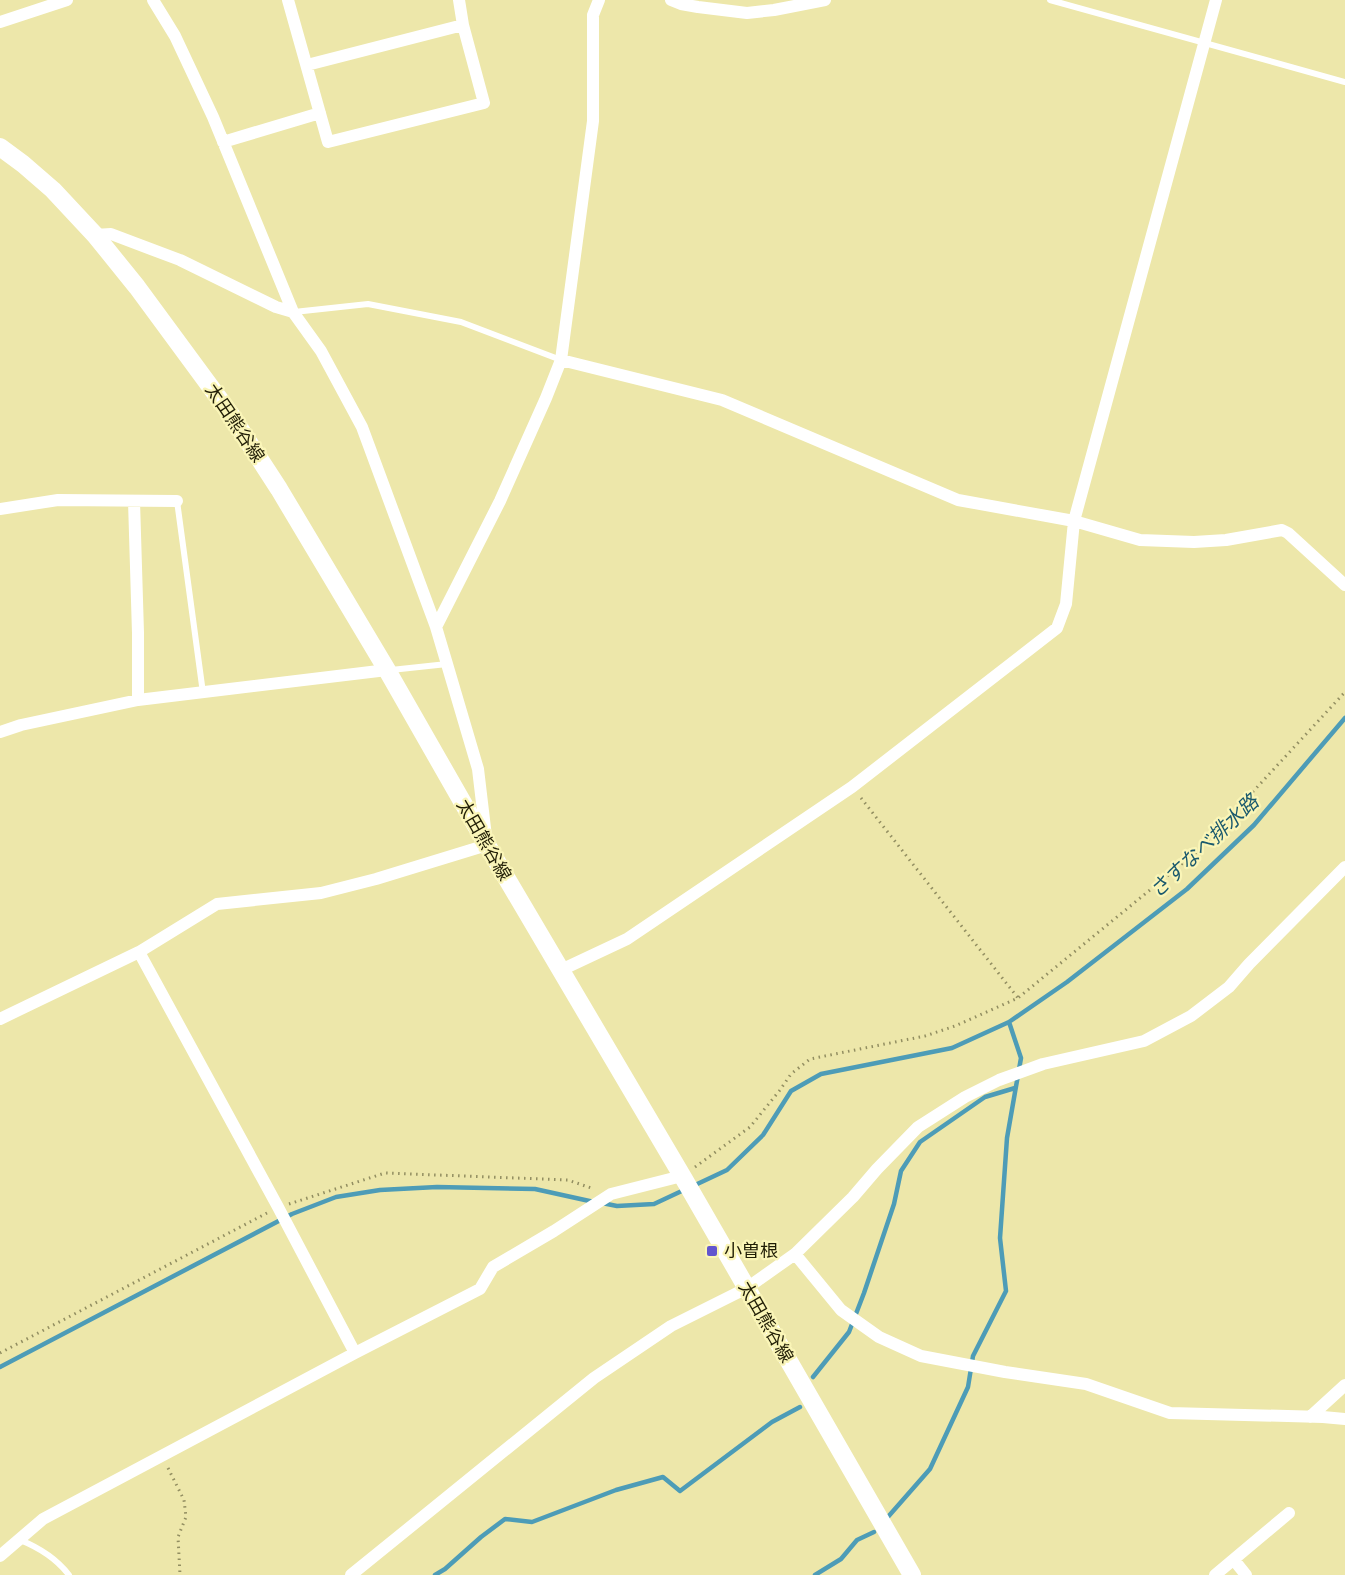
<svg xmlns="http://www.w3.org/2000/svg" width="1345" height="1575" font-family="'DejaVu Sans','Noto Sans JP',sans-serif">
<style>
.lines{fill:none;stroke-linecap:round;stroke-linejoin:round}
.stream{stroke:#4d9cb7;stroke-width:4.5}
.path{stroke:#928e61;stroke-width:3;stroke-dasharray:1.5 4.5;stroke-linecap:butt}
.service{stroke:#fff;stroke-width:6}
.minor{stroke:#fff;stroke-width:12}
.secondary{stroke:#fff;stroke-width:18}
.poi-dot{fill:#6255ce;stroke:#faf5b7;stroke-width:2}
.labels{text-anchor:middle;stroke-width:4.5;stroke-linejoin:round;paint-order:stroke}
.street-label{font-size:18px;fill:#211e06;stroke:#faf5b7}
.poi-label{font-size:18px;fill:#211e06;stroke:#faf5b7;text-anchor:start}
.water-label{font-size:20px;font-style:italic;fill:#1a596d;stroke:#faf5b7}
</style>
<rect width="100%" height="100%" fill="#ede7aa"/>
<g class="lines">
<!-- stream -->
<path class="stream" d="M 693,1186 L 727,1170 L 763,1135 L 791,1091 L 821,1074 L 952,1048 L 1009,1022 L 1067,982 L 1187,889 L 1254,825 L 1345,718
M 602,1203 L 617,1206 L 654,1204 L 686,1189
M 0,1367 L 292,1214 L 336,1197 L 380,1190 L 437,1187 L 535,1189 L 594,1202
M 813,1377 L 849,1332 L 864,1293 L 894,1204 L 901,1171 L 920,1142 L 985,1097 L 1015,1088
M 887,1518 L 930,1469 L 968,1387 L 973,1356 L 1006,1291 L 1000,1238 L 1007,1138 L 1021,1058 L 1009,1022
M 435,1575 L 445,1569 L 481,1537 L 505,1519 L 532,1522 L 616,1490 L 663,1477 L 680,1491 L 772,1422 L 800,1407
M 815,1575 L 841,1559 L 857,1540 L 874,1532"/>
<!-- path -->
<path class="path" d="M 861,798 L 1018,998
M 695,1167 L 750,1127 L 780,1090 L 791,1074 L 810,1059 L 925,1036 L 955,1026 L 1018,998 L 1200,849 L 1345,692
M 289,1204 L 385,1173 L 568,1180 L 594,1189
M 0,1353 L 267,1213
M 168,1468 L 184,1500 L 186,1517 L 178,1537 L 180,1575"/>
<!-- service -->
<path class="service" d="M 1050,0 L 1345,82
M 294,312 L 368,304 L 461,322 L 561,360
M 177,501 L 203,693
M 391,670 L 447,664
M 20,1540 C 40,1548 56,1558 69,1575"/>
<!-- minor -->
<path class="minor" d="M 288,0 L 328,142 L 484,103 L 463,25 L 459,0
M 671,0 L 681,4 L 698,7 L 747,13 L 774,10 L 825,0
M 0,22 L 67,0
M 307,65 L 463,25
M 223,142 L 320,113
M 95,235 L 111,234 L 180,260 L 276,307 L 293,312
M 561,360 L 722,400 L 958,500 L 1074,521 L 1140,540 L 1194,542 L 1226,540 L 1282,530 L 1288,533 L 1345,585
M 134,501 L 138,633 L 138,700
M 0,509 L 58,500 L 177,501
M 436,627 L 500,501 L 546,398 L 561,360 L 593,121 L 593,15 L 599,0
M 0,732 L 21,725 L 138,700 L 387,670
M 139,952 L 278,1207 L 355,1353
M 561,970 L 627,939 L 852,787 L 1057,628 L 1066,604 L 1074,521 L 1216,0
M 0,1019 L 139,952 L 217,904 L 321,893 L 376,879 L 487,845 L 478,769 L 447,664 L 436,627 L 362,427 L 321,351 L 293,312 L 213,117 L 175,36 L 153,0
M 795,1254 L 841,1310 L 879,1337 L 921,1356 L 1005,1372 L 1086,1384 L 1170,1413 L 1323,1417 L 1345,1419
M 1310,1417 L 1345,1385
M 0,1556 L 43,1519 L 355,1353 L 480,1289 L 493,1267 L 554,1231 L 611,1194 L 682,1176
M 1234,1560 L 1246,1575
M 351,1575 L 594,1378 L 671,1326 L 747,1288 L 795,1254 L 853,1197 L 877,1169 L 918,1127 L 965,1097 L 999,1080 L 1043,1064 L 1144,1041 L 1191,1016 L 1229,987 L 1249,964 L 1345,867
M 1215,1575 L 1289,1513"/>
<!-- secondary -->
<path class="secondary" d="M 0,147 L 23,164 L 53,190 L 95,235 L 137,287 L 229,412 L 279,489 L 387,670 L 487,845 L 684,1179 L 912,1575"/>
</g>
<!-- markers -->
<rect class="poi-dot" x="706" y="1245" width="12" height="12" rx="3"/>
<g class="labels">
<!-- street labels -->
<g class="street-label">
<text transform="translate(235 423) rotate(56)" y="6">太田熊谷線</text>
<text transform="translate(484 840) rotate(60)" y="6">太田熊谷線</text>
<text transform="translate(766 1322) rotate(60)" y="6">太田熊谷線</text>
</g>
<!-- poi labels -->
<g class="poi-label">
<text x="724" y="1257">小曽根</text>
</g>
<!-- water labels -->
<g class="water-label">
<text transform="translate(1204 846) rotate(-43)" y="7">さすなべ排水路</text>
</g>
</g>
</svg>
